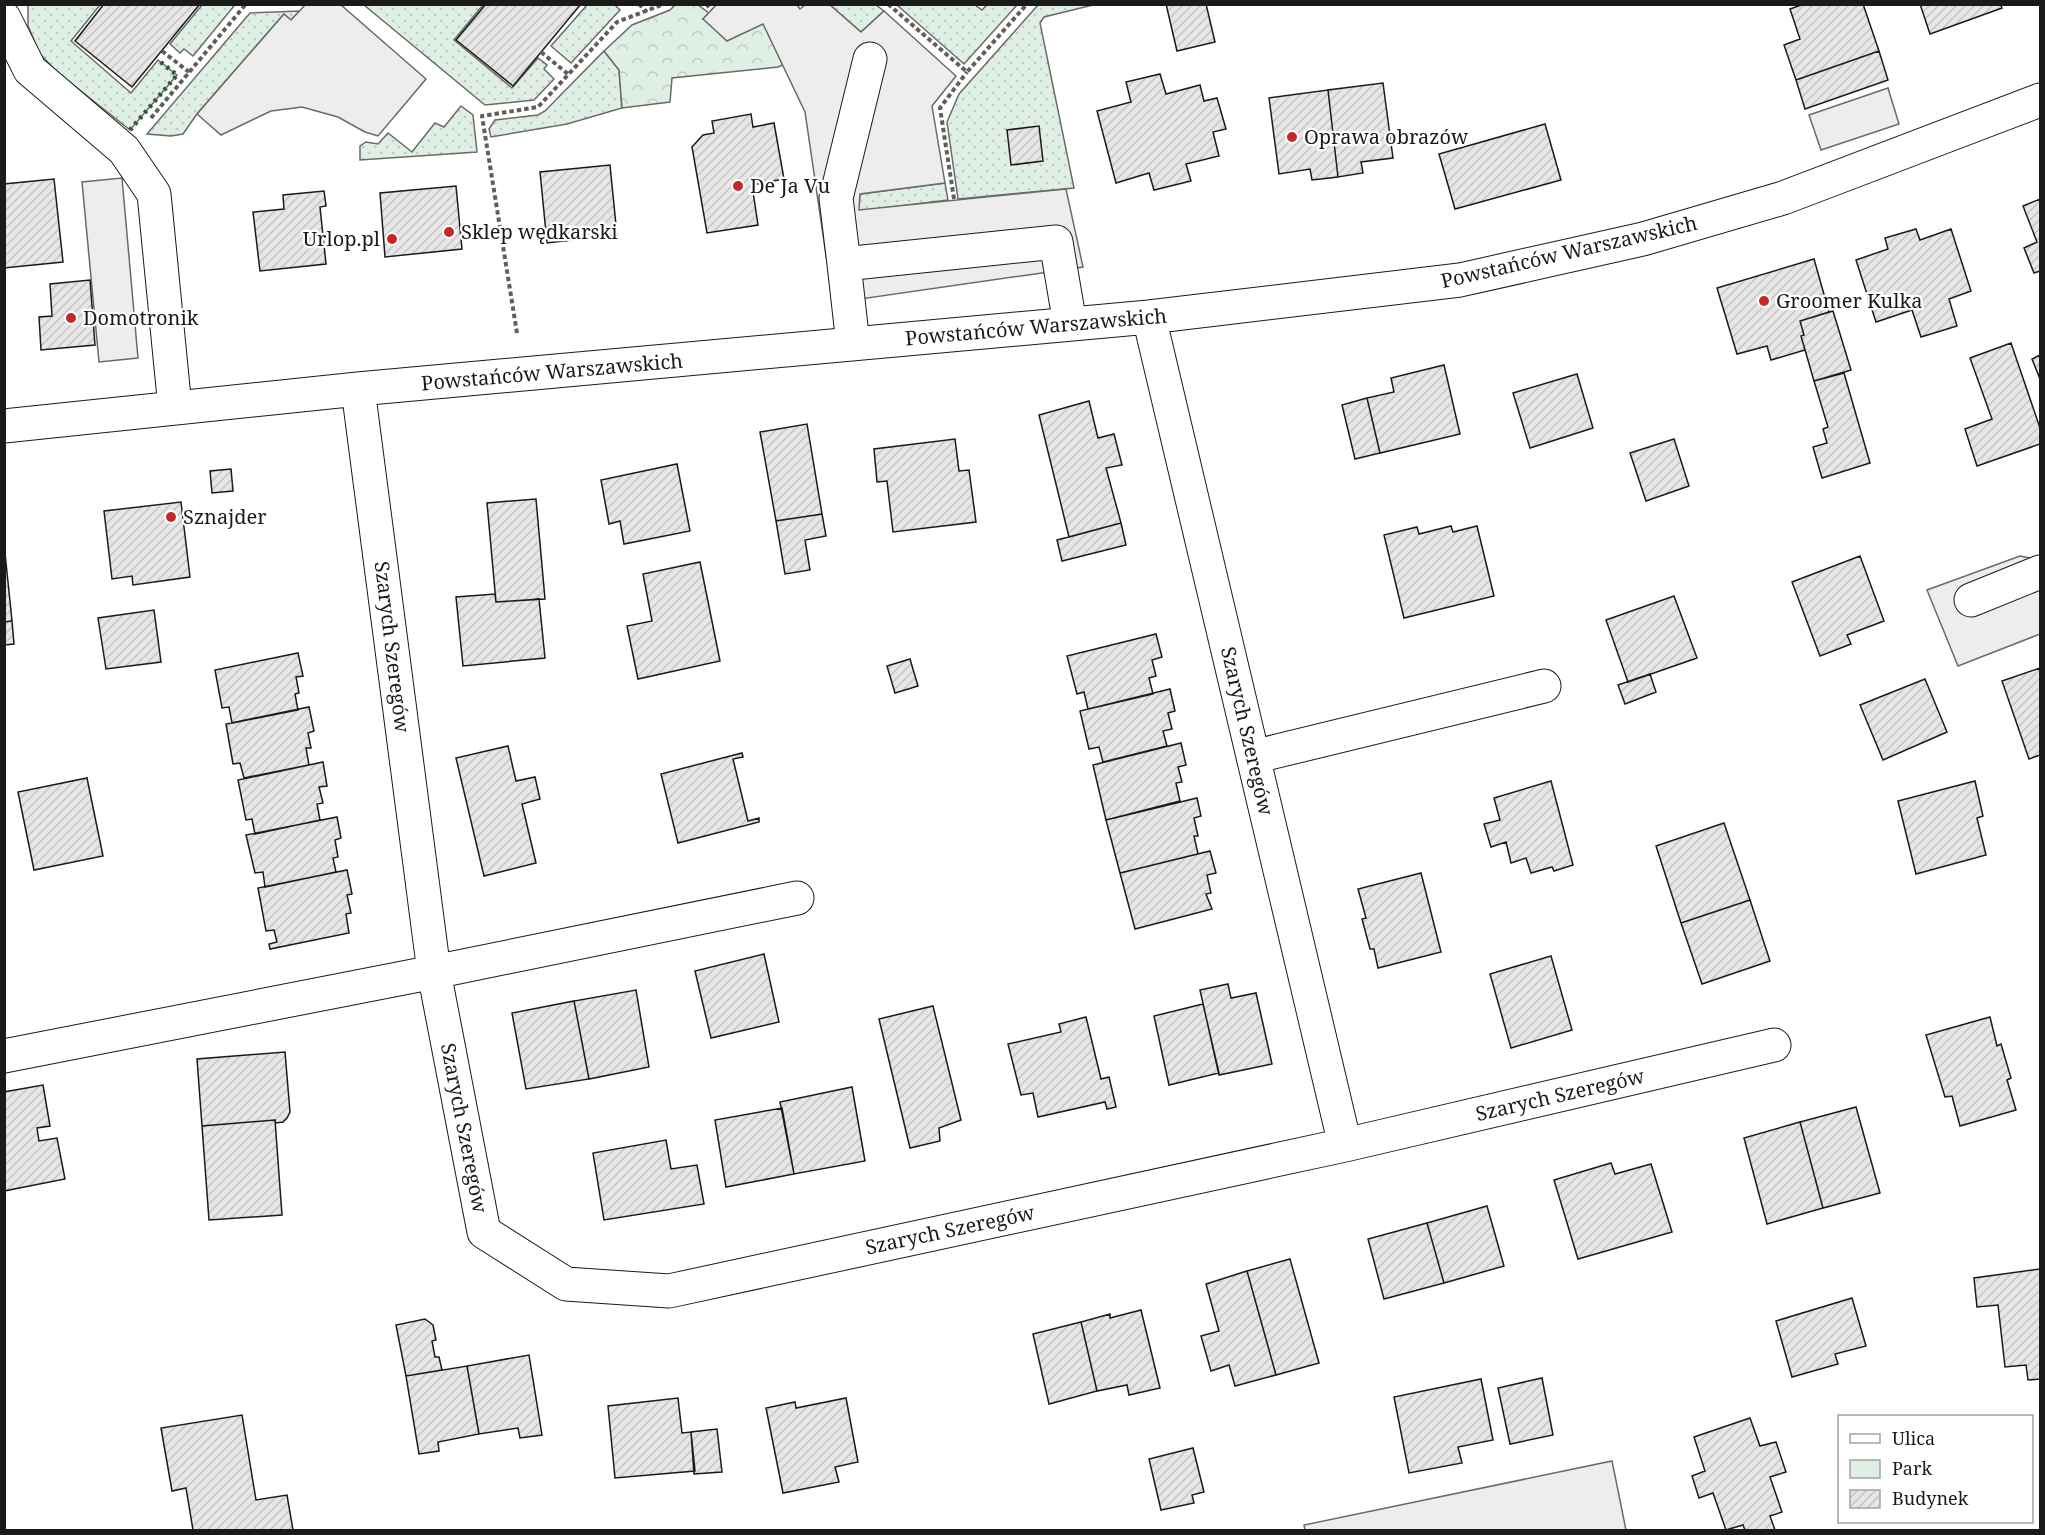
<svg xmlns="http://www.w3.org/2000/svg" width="2045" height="1535" font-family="'Noto Serif',serif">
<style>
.green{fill:url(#green-dots);stroke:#6a6a6a;stroke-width:1.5}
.forest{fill:url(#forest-crowns);stroke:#6a6a6a;stroke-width:1.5}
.parking{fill:#ededed;stroke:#6a6a6a;stroke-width:1.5}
.building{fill:url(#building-hatch);stroke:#1a1a1a;stroke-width:1.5}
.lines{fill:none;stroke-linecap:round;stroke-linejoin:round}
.minor-casing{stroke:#1a1a1a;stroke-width:35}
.path{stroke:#5f5f5f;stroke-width:4;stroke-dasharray:4.5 3;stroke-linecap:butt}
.minor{stroke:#fff;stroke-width:33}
.hedge{stroke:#2b5a34;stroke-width:4.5;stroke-dasharray:3 4.5;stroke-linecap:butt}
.poi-dot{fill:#c62828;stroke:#fff;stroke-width:2}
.labels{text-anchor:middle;stroke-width:4.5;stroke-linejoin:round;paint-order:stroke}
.poi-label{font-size:20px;fill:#1a1a1a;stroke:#fff;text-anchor:start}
.street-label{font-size:20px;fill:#1a1a1a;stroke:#fff}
</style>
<defs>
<pattern id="green-dots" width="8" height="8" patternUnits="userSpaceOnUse" patternTransform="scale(1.5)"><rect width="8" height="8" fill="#e0efe3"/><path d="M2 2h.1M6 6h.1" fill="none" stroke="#c0ccc2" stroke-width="1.8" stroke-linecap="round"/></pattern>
<pattern id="forest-crowns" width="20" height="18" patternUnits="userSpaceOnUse" patternTransform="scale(1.5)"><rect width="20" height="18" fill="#e0efe3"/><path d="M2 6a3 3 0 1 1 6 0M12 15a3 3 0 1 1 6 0" fill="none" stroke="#c0ccc2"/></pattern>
<pattern id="building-hatch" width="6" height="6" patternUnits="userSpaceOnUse" patternTransform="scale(1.5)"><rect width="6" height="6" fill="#e6e6e6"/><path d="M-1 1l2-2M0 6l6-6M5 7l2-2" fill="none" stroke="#c5c5c5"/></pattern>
</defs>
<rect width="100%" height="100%" fill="#fff"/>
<!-- green -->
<path class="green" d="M 28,5 L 100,5 L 71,41 L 131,93 L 158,60 L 177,75 L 130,130 L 57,72 L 40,54 L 28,26 Z
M 202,5 L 232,5 L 234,6 L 193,56 L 184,49 L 180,53 L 170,44 Z
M 364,5 L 483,5 L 454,40 L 512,88 L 538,58 L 547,65 L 544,69 L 554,79 L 534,100 L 485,105 Z
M 587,5 L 615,5 L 620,10 L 571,63 L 551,46 Z
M 830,5 L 876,5 L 884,11 L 861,32 Z
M 897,5 L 975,5 L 982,10 L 987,5 L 1017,5 L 964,64 Z
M 1038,5 L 1093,5 L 1044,17 L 1040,23 L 1074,188 L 958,199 L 947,122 L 959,94 Z
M 300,11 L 291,20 L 284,14 L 197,114 L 183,134 L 171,136 L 147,134 L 250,13 Z
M 604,51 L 619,70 L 622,108 L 567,124 L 491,137 L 489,129 L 495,120 L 538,115 L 545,111 Z
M 461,106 L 473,115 L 477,152 L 360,160 L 360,146 L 366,142 L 378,144 L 388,133 L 412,152 L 435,123 L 444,127 Z
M 945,183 L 948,200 L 858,211 L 860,194 Z"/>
<!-- forest -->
<path class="forest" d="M 675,5 L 698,5 L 709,13 L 703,19 L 763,23 L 783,65 L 778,67 L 672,78 L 670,102 L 622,108 L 619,70 L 604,51 L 632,25 L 670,10 Z"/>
<!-- parking -->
<path class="parking" d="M 306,4 L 341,5 L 426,79 L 378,136 L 365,132 L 338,117 L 302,107 L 271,111 L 221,135 L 197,114 L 284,14 L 291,20 Z
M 716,5 L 797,5 L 800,9 L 805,5 L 830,5 L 861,32 L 884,11 L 956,76 L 932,106 L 945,183 L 860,194 L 859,210 L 1066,189 L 1083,267 L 833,303 L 805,112 L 763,24 L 727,41 L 703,19 Z
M 1888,88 L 1899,124 L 1821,150 L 1809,115 Z
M 122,178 L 138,358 L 99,362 L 82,182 Z
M 2020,556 L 2040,560 L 2040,634 L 1958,666 L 1927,590 Z
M 1612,1461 L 1626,1530 L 1305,1530 L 1304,1525 Z"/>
<!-- building -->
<path class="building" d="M 104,4 L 200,4 L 132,87 L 75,41 Z
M 486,4 L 581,4 L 513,86 L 456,40 Z
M 1166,4 L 1206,4 L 1215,42 L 1177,51 Z
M 1804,4 L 1863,4 L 1879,51 L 1796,80 L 1784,45 L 1800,39 L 1790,9 Z
M 1920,4 L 2000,4 L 2002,8 L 1930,34 Z
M 1879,51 L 1888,80 L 1805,109 L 1796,80 Z
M 1160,74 L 1166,94 L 1200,85 L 1204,101 L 1217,98 L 1226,129 L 1213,132 L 1219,156 L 1186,164 L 1191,181 L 1154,190 L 1149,173 L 1116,183 L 1097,111 L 1131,102 L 1126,82 Z
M 1383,83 L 1393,158 L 1361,162 L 1363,173 L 1338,177 L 1328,90 Z
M 1328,90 L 1338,177 L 1312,180 L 1310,169 L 1279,174 L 1269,98 Z
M 751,114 L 753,127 L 774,123 L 784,179 L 752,185 L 758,225 L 707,233 L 692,147 L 703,135 L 714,133 L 712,121 Z
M 1545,124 L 1561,180 L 1455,209 L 1439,154 Z
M 1039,126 L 1043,161 L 1011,165 L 1007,130 Z
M 610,165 L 617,235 L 547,243 L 540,172 Z
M 54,179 L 63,262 L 4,268 L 4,184 Z
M 456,186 L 462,249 L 385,257 L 380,193 Z
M 324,191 L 326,206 L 320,207 L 326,264 L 260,271 L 253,212 L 284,209 L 283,195 Z
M 2040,199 L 2040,271 L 2034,273 L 2024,248 L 2037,242 L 2023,206 Z
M 1916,229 L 1920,240 L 1951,229 L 1971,291 L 1949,299 L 1957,326 L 1921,337 L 1912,310 L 1876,322 L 1856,260 L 1888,249 L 1885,238 Z
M 1814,259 L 1829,312 L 1800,321 L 1804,335 L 1801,336 L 1805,350 L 1771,360 L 1767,346 L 1737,354 L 1717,288 Z
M 90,280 L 95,345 L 41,350 L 39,317 L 52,316 L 50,284 Z
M 1833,311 L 1851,370 L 1814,381 L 1801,336 L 1804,335 L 1800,321 Z
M 2011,343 L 2040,428 L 2040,444 L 1977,466 L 1965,429 L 1992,419 L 1970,358 Z
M 2040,355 L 2040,379 L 2032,359 Z
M 1444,365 L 1460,434 L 1380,453 L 1367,398 L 1394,392 L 1391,378 Z
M 1844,373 L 1870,463 L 1822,478 L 1813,447 L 1827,443 L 1823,429 L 1828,427 L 1814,381 Z
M 1577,374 L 1593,428 L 1530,448 L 1513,393 Z
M 1367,398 L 1380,453 L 1355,459 L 1342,405 Z
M 1089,401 L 1098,438 L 1114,434 L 1122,465 L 1106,468 L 1121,523 L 1069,537 L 1039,415 Z
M 807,424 L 822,514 L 776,521 L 760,432 Z
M 955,439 L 959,471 L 969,470 L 976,522 L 893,532 L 887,481 L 877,482 L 874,449 Z
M 1674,439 L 1689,486 L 1646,501 L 1630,453 Z
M 677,464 L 690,531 L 624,544 L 620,521 L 609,524 L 601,480 Z
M 231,469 L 233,491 L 212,493 L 210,471 Z
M 536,499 L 545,599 L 496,602 L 487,503 Z
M 181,502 L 190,577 L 133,585 L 132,576 L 112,579 L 104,511 Z
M 822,514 L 826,536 L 805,540 L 810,570 L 785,574 L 776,521 Z
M 1121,523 L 1126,545 L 1062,561 L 1057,540 Z
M 1451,526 L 1453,532 L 1477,526 L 1494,596 L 1404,618 L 1384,535 L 1417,527 L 1419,534 Z
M 4,543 L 12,621 L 4,622 Z
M 1860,556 L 1884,621 L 1847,635 L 1851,644 L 1820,656 L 1792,582 Z
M 700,562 L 720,661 L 638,679 L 627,626 L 652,621 L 643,574 Z
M 495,594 L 496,602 L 539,599 L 545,658 L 463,666 L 456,597 Z
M 1674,596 L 1697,658 L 1628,682 L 1606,620 Z
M 154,610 L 161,662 L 106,669 L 98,618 Z
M 12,621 L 14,644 L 4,645 L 4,622 Z
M 1156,634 L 1162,657 L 1152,660 L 1156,676 L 1149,678 L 1153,694 L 1088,709 L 1084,692 L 1077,694 L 1067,656 Z
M 298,653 L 303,676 L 296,677 L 299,693 L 295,694 L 298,710 L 232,723 L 229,707 L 222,708 L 215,670 Z
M 910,659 L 918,686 L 895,693 L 887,666 Z
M 2040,668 L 2040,755 L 2029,759 L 2002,681 Z
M 1650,674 L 1656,692 L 1625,704 L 1618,685 Z
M 1925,679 L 1947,732 L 1883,760 L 1860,705 Z
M 1170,689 L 1175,711 L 1168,713 L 1172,729 L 1163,731 L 1167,746 L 1103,762 L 1099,747 L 1089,749 L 1080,711 Z
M 309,707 L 314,731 L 308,733 L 311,748 L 306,748 L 309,765 L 244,778 L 240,763 L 233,764 L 226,724 Z
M 1181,743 L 1186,765 L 1178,767 L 1182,782 L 1176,783 L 1180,801 L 1106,820 L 1093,765 Z
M 508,746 L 516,781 L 535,777 L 540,799 L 522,804 L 536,863 L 484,876 L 456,758 Z
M 742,753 L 743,757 L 733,759 L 748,821 L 759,818 L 759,822 L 678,843 L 661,774 Z
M 323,762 L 327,786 L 319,787 L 323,803 L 317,804 L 320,820 L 255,834 L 252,819 L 246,820 L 238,780 Z
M 87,778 L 103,856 L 34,870 L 18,792 Z
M 1551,781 L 1573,865 L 1554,871 L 1552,867 L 1531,873 L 1526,858 L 1511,863 L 1506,842 L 1491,847 L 1484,824 L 1500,820 L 1494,798 Z
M 1975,781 L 1983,816 L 1977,818 L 1986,855 L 1916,874 L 1898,801 Z
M 1197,798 L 1201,816 L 1194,818 L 1198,836 L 1194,836 L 1198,854 L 1120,873 L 1106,820 Z
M 337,817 L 341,838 L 335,840 L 338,857 L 333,858 L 336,872 L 265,887 L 263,872 L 255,873 L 246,835 Z
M 1724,823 L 1750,900 L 1681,923 L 1656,846 Z
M 1210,851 L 1216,873 L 1207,875 L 1211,893 L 1206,894 L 1212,909 L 1135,929 L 1120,873 Z
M 347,870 L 352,894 L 347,895 L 351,913 L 346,914 L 349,933 L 270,949 L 269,944 L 277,942 L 274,930 L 266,931 L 258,888 Z
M 1421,873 L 1441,952 L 1378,968 L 1374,949 L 1370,949 L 1362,919 L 1366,918 L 1358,889 Z
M 1750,900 L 1770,961 L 1702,984 L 1681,923 Z
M 764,954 L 779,1022 L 711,1038 L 695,971 Z
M 1551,956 L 1572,1030 L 1511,1048 L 1490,974 Z
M 1228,984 L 1231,998 L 1256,993 L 1272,1064 L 1219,1075 L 1200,990 Z
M 636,990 L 649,1067 L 589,1079 L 574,1001 Z
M 574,1001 L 589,1079 L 526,1089 L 512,1013 Z
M 1203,1004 L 1219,1073 L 1169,1085 L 1154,1016 Z
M 933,1006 L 961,1120 L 939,1128 L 940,1141 L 910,1148 L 879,1019 Z
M 1086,1017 L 1101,1079 L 1109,1077 L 1116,1107 L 1107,1109 L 1105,1102 L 1038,1117 L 1033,1093 L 1021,1095 L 1008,1044 L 1061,1032 L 1059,1024 Z
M 1990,1017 L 1997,1046 L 2001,1044 L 2011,1078 L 2007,1080 L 2016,1110 L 1960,1126 L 1952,1096 L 1945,1097 L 1926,1035 Z
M 285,1052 L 290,1112 L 287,1118 L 283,1122 L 276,1123 L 275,1120 L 202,1126 L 197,1059 Z
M 43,1085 L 50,1126 L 37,1128 L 39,1141 L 57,1138 L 65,1179 L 4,1191 L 4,1092 Z
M 852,1087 L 865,1161 L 794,1174 L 780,1102 Z
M 1856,1107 L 1880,1193 L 1823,1208 L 1800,1122 Z
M 782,1108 L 794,1174 L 726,1187 L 715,1120 Z
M 275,1120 L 282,1215 L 209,1220 L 202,1126 Z
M 1800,1122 L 1823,1208 L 1767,1224 L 1744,1138 Z
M 666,1140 L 671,1169 L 697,1165 L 704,1204 L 604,1220 L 593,1153 Z
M 1611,1163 L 1615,1174 L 1651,1164 L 1672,1232 L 1578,1259 L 1554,1180 Z
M 1487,1206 L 1504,1266 L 1444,1283 L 1427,1223 Z
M 1427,1223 L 1444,1283 L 1384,1299 L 1368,1239 Z
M 1290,1259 L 1319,1363 L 1276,1375 L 1247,1271 Z
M 2040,1269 L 2040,1379 L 2028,1380 L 2026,1365 L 2005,1367 L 1998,1305 L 1977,1307 L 1974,1278 Z
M 1247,1271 L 1276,1375 L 1235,1386 L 1229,1365 L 1211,1371 L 1201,1336 L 1219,1331 L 1206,1284 Z
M 1852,1298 L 1866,1346 L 1835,1354 L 1838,1364 L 1792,1377 L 1776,1321 Z
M 1141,1310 L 1160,1388 L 1129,1395 L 1127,1385 L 1097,1391 L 1081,1322 L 1110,1314 L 1110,1318 Z
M 425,1319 L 433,1325 L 436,1340 L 432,1341 L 435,1357 L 439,1357 L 442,1370 L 406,1376 L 396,1325 Z
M 1081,1322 L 1097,1391 L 1049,1404 L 1033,1334 Z
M 529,1355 L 542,1435 L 520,1438 L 518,1428 L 479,1434 L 467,1366 Z
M 467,1366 L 479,1434 L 438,1442 L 439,1451 L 419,1454 L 406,1376 Z
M 1542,1378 L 1553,1435 L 1510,1444 L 1498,1388 Z
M 1481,1379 L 1493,1440 L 1458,1447 L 1462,1463 L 1409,1473 L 1394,1397 Z
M 678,1398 L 682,1433 L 691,1432 L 695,1471 L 615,1478 L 608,1406 Z
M 846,1398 L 858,1462 L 835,1467 L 839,1482 L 783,1493 L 766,1408 L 795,1402 L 796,1408 Z
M 242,1415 L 256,1500 L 287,1495 L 293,1530 L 193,1530 L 186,1488 L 172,1491 L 161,1428 Z
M 1750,1418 L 1760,1446 L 1776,1442 L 1786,1472 L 1770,1477 L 1782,1512 L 1770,1516 L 1775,1530 L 1745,1530 L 1743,1525 L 1726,1530 L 1713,1493 L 1699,1498 L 1692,1476 L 1705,1471 L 1694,1437 Z
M 717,1429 L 722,1472 L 694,1474 L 691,1432 Z
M 1193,1448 L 1204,1492 L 1192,1495 L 1194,1503 L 1161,1510 L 1149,1459 Z"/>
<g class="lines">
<!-- minor casing -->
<g class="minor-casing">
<path id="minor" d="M 4,18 L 30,70 L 124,150 L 154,194 L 175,408
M 870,59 L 836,198 L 844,264 L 1056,242 L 1070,324
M 844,264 L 853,344
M 1149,317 L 1345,1145
M 358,389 L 434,972 L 484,1232 L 566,1284 L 669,1291 L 1345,1145 L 1774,1045
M 4,426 L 358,389 L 1149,317 L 1460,280 L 1643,239 L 1783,198 L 2040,100
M 1971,600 L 2040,572
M 1253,757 L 1544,686
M 4,1056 L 434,972 L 797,898"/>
</g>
<!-- path -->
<path class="path" d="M 639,4 L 647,12
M 706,4 L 712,10
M 888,4 L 967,72 L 1027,4
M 162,51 L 189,72
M 541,52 L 568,74
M 151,118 L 246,4
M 954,199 L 940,108 L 967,72
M 517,333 L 482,116 L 538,107 L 617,22 L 664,4"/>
<!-- minor -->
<use href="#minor" class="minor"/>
<!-- hedge -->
<path class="hedge" d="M 130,130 L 177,75 L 158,60"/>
</g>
<!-- markers -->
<g class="poi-dot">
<circle cx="1292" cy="137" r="6"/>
<circle cx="738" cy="186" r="6"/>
<circle cx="449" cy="232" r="6"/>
<circle cx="392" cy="239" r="6"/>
<circle cx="1764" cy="301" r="6"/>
<circle cx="71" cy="318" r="6"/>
<circle cx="171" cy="517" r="6"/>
</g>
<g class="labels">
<!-- poi labels -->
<g class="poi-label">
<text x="1304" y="144">Oprawa obrazów</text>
<text x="750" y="193">De Ja Vu</text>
<text x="461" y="239">Sklep wędkarski</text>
<text x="380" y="246" text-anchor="end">Urlop.pl</text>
<text x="1776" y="308">Groomer Kulka</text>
<text x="83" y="325">Domotronik</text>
<text x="183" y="524">Sznajder</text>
</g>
<!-- street labels -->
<g class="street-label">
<text transform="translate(1569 252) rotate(-13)" y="7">Powstańców Warszawskich</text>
<text transform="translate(1036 327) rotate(-5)" y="7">Powstańców Warszawskich</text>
<text transform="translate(552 372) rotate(-5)" y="7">Powstańców Warszawskich</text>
<text transform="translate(392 647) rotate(83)" y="7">Szarych Szeregów</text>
<text transform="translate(1247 731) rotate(77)" y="7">Szarych Szeregów</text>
<text transform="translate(1560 1095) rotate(-13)" y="7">Szarych Szeregów</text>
<text transform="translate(464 1128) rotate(79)" y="7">Szarych Szeregów</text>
<text transform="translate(950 1230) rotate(-12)" y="7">Szarych Szeregów</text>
</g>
</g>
<!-- border -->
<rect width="2045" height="1535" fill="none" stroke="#1a1a1a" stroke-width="12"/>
<!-- legend -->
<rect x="1838" y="1415" width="195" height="108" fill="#ffffff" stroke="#a3a3a3" stroke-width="1.5"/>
<rect x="1850" y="1434" width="30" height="9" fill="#ffffff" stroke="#a3a3a3" stroke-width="1.5"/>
<text x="1892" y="1445" font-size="18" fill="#1a1a1a">Ulica</text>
<rect x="1850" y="1460" width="30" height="18" fill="#e0efe3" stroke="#a3a3a3" stroke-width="1.5"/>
<text x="1892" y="1475" font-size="18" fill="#1a1a1a">Park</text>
<rect x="1850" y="1490" width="30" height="18" fill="url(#building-hatch)" stroke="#a3a3a3" stroke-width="1.5"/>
<text x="1892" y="1505" font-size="18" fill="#1a1a1a">Budynek</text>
</svg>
